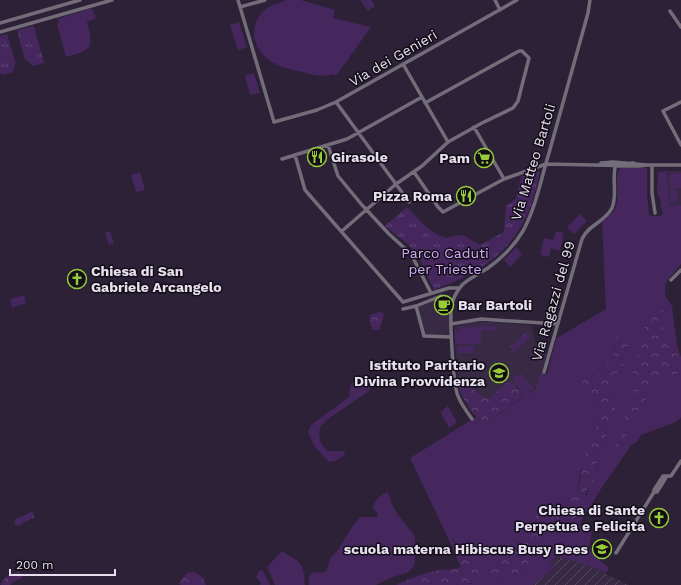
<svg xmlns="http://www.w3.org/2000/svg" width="681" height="585" font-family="'Work Sans',sans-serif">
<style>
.built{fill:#382944}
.industrial{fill:url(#industrial-furrows)}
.grass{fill:#45275e;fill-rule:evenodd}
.forest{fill:url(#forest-crowns)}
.park{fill:url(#park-tufts)}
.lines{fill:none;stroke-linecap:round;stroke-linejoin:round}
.minor{stroke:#726d78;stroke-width:3.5}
.labels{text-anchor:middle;stroke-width:3;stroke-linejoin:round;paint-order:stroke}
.street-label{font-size:14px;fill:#e6dfee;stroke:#120d17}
.poi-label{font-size:14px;font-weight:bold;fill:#e6dfee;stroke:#120d17;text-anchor:end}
.park-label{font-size:14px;fill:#d3adf7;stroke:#120d17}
</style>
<defs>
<pattern id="industrial-furrows" width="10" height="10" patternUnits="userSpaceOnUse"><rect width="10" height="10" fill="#382944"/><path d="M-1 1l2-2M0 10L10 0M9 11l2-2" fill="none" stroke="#55485f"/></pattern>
<pattern id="forest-crowns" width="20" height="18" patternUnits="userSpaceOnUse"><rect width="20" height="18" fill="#45275e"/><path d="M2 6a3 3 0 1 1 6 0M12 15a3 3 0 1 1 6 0" fill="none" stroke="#604675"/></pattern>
<pattern id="park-tufts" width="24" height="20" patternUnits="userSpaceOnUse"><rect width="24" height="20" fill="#45275e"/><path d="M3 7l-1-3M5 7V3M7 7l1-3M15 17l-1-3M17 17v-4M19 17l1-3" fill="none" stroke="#604675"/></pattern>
</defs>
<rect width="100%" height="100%" fill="#2c2137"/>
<!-- built -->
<path class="built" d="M 667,171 L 681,171 L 681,205 L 669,205 Z
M 438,298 L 443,298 L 450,308 L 450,335 L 425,336 L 418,306 Z
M 477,321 L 531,325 L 539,353 L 547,353 L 538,385 L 535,390 L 473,414 L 461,394 L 458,386 L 454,327 Z"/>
<!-- industrial -->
<path class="industrial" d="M 557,556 L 590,566 L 629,585 L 533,585 L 555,567 L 550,562 Z"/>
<!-- grass -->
<path class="grass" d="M 287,0 L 301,0 L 335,10 L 333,18 L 371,27 L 336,76 L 332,74 L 330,75 C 321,77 312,75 303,72 C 292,70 278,67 269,60 C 252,48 248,24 265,10 C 271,5 279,3 287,0 Z
M 360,0 L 371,0 L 375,6 L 368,11 Z
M 92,8 L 96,18 L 87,22 C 95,48 91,50 66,57 L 57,24 L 59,23 L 57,19 Z
M 239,22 L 247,47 L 238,50 L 230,25 Z
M 254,73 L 260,93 L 250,95 L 245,76 Z
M 621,168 L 647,168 L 647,193 L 649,214 L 651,216 L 661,216 L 663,214 L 660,202 L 661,201 L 657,192 L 658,172 L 667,171 L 669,205 L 681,205 L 681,264 L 666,282 L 665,296 L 672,306 L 677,345 L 681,357 L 681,418 L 674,423 L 641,435 L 636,443 L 632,444 L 601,489 L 580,523 L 581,525 L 592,532 L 589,548 L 592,553 L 609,568 L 606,573 L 590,566 L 557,556 L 550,562 L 555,567 L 533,585 L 455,585 L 462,582 L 472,584 L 472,565 L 469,560 L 465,559 L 462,556 L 460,548 L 451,538 L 448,538 L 410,458 L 476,417 L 484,425 L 525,395 L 512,379 L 521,373 L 534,388 L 526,394 L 535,390 L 541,373 L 547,374 L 556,340 L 555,339 L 606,309 L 602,222 C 605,218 611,215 614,211 C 622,200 612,175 621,168 ZM 614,346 L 626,347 L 622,362 L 624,367 L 622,371 L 615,374 L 608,385 L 611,388 L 610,398 L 615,406 L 615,409 L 607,426 L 606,437 L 597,450 L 596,457 L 598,470 L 595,479 L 590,483 L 586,499 L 567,522 L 567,519 L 564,518 L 562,524 L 546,533 L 543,537 L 542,545 L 530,558 L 524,571 L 507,576 L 494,584 L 514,550 C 530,543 537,524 547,511 C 551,505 570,501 575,494 C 579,489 578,483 580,477 C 584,453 598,431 601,407 C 596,399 592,392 583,388 L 585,377 L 591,378 L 604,369 L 614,356 Z
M 140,172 L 145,190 L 136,192 L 131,175 Z
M 681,173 L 681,188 L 670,189 L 669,174 Z
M 670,190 L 677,190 L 677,202 L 670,202 Z
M 580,214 L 587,221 L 574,234 L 567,227 Z
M 110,231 L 114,244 L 109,245 L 105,233 Z
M 556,231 L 564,233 L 560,251 L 551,248 L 549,257 L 540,255 L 544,238 L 553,240 Z
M 516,247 L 522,254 L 510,267 L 504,260 Z
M 24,295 L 26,303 L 12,308 L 10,299 Z
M 497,326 L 497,330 L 481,330 L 481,344 L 455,344 L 455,330 L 460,330 L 460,327 Z
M 458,346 L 474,346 L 474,353 L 457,353 Z
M 353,381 L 368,382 L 371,383 L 371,386 L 369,391 L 328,419 L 321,426 L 319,432 L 320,441 L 324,448 L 329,451 L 344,451 L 345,455 L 335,461 L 329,462 L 315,447 L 308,432 L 311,425 L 349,397 L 350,387 Z
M 448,406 L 457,422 L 449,428 L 440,412 Z
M 387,492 L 388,493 L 392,504 L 396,512 L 413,534 L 415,538 L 415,563 L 412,568 L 409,572 L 393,577 L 376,585 L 309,585 L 309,577 L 311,574 L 314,572 L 322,573 L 326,571 L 331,557 L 338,550 L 350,530 L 360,517 L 377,517 L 378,514 L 373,508 C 374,501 380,495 387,492 Z
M 281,552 L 283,552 C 303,564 303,562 305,585 L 275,585 L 267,567 Z
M 260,570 L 263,571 L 270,585 L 260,585 L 261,582 L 256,577 Z"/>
<!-- forest -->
<path class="forest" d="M 660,306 L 663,309 C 666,323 658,335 669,348 L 673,346 L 677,354 L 680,371 L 674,377 L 665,377 L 648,393 L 641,412 L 635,415 L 633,423 L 626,434 L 621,451 L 617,451 L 615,434 L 629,410 L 633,393 L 633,369 L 638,354 L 636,345 L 639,334 L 644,328 L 654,311 Z
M 379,312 L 381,312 L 384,315 L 379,330 L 373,330 L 369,320 L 370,315 Z
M 621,333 L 628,335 L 631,339 L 629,345 L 626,347 L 622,362 L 624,366 L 622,371 L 615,374 L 609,385 L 611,388 L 610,398 L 615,406 L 615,409 L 607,426 L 606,437 L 597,450 L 596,457 L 598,475 C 592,483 583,490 587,502 L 583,511 L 567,523 L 567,519 L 564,518 L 562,524 L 546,533 L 543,537 L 542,545 L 530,558 L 524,571 L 507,576 L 494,584 L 491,572 C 509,555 527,543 540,521 L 536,517 L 536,513 C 546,509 568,502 575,494 C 581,488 581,471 583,462 C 588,443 599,426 601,407 C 596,399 592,392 583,388 L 582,380 L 585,377 L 591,378 L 604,369 L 614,356 L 615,338 Z
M 462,379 L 465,379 L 480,396 L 488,399 L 510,381 L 524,395 L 484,425 C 473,414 463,401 458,386 L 462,385 Z
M 31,512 L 34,513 L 34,517 L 18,526 L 14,524 L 16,519 Z
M 448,538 L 451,538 L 456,545 L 460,544 L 462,546 L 461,548 L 462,556 L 465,559 L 469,560 L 472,565 L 479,569 L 480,577 L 478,582 C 470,584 463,582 455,585 L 396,585 C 411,578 423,573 439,570 C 447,569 454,570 461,567 Z
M 19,572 L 22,574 L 22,578 L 14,581 L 10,585 L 1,585 C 4,576 10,574 19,572 Z
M 195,572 L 203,578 L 206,585 L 181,585 L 179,583 L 187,573 Z"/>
<!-- park -->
<path class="park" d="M 34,26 L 44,63 L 33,66 L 28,61 L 25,60 L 17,30 Z
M 7,34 L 16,64 L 14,66 L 13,72 L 1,75 L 0,71 L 0,36 Z
M 540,171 C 537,185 534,200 528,212 C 510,256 475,274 434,290 L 420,260 L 409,245 L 385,226 L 407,207 C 417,217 429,233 443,237 C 448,239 452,236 458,235 C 465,234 474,242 480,245 L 504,232 L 506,206 L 516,199 L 521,177 Z
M 527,332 L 530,338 L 514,352 L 510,347 Z"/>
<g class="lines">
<!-- minor -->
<path class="minor" d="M 238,0 L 274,122 L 317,110 L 336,102 L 517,0
M 495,0 L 500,10
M 240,7 L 265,0
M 670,11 L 681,27
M 0,23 L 80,0
M 0,32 L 112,0
M 403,64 L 448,142
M 336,102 L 409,202
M 681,102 L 663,111 L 681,145
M 474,127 L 504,179
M 328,145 L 338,176 L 362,205 L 389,234 L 411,254 L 431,293
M 295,155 L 305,190 L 403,302 L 449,288 L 459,288
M 282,159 L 347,139 L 422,97
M 601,163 L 613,162 L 647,165 L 681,165
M 627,164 L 634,163
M 652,165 L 652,193 L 655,213
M 414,172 L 438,207 L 443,212 L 504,179 L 546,164 L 640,166 L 647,165
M 342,231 L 396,184 L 422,166 L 448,142 L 482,123 L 513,108 L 518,101 L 529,58 L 522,51 L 519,51 L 425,103
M 671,280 L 681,270
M 416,306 L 441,296 L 446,299 L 451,307
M 403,309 L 416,306 L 424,336 L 451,337
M 451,324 L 481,319 L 558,324
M 544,372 L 582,239 C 588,225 605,222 612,208 C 618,194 611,178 616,164
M 472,419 C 467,412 461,404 458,396 C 453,385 449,314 452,303 C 460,280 470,280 488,268 C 502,258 514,246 523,231 C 536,207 541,179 549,153 C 562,107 575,60 588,13 L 590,0
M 654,492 L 657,492 L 667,476
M 616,553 L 654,492 L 654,490 L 663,476 L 671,476 L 681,461"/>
</g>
<!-- icons -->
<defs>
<g id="restaurant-ring" transform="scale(1)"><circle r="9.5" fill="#120d17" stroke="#97cc38" stroke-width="1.5"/><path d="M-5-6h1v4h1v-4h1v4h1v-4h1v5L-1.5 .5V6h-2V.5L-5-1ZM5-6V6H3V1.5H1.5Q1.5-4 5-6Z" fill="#97cc38"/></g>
<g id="supermarket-ring" transform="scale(1)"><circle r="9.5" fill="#120d17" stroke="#97cc38" stroke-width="1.5"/><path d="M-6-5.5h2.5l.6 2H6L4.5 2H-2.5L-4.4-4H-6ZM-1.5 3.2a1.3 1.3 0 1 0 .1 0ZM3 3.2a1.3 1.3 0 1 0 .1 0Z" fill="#97cc38"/></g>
<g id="church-ring" transform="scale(1)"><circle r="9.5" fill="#120d17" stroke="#97cc38" stroke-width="1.5"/><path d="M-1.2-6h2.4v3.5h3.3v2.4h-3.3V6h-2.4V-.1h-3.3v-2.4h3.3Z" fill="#97cc38"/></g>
<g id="cafe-ring" transform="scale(1)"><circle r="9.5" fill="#120d17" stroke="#97cc38" stroke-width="1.5"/><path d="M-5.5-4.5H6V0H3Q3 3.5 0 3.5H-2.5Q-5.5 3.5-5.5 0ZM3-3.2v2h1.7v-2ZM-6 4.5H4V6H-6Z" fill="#97cc38"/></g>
<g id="school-ring" transform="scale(1)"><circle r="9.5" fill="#120d17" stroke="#97cc38" stroke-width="1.5"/><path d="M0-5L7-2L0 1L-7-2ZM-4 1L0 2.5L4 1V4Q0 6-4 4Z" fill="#97cc38"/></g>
</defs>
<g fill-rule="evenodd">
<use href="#restaurant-ring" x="317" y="157"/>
<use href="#supermarket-ring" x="484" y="158"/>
<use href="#restaurant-ring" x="466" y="196"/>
<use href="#church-ring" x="77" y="279"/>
<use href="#cafe-ring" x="444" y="305"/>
<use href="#school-ring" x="499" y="373"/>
<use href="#church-ring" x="659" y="518"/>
<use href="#school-ring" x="602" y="549"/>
</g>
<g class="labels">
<!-- street labels -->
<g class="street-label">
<text transform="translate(393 58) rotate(-30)" y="5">Via dei Genieri</text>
<text transform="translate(533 162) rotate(-73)" y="5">Via Matteo Bartoli</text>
<text transform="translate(553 301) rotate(-74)" y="5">Via Ragazzi del 99</text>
</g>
<!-- poi labels -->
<g class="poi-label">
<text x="331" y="162" text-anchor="start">Girasole</text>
<text x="470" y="163">Pam</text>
<text x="452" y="201">Pizza Roma</text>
<text x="91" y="276" text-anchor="start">Chiesa di San<tspan x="91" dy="16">Gabriele Arcangelo</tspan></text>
<text x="458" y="310" text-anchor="start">Bar Bartoli</text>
<text x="485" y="370">Istituto Paritario<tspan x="485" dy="16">Divina Provvidenza</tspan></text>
<text x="645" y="515">Chiesa di Sante<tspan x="645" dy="16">Perpetua e Felicita</tspan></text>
<text x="588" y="554">scuola materna Hibiscus Busy Bees</text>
</g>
<!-- park labels -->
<g class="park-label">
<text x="445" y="258">Parco Caduti<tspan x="445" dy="16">per Trieste</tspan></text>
</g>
</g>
<!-- scale -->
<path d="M10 569v6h105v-6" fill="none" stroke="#e6dfee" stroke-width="2"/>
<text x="16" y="569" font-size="12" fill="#e6dfee" stroke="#120d17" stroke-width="3" paint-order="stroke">200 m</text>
</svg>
